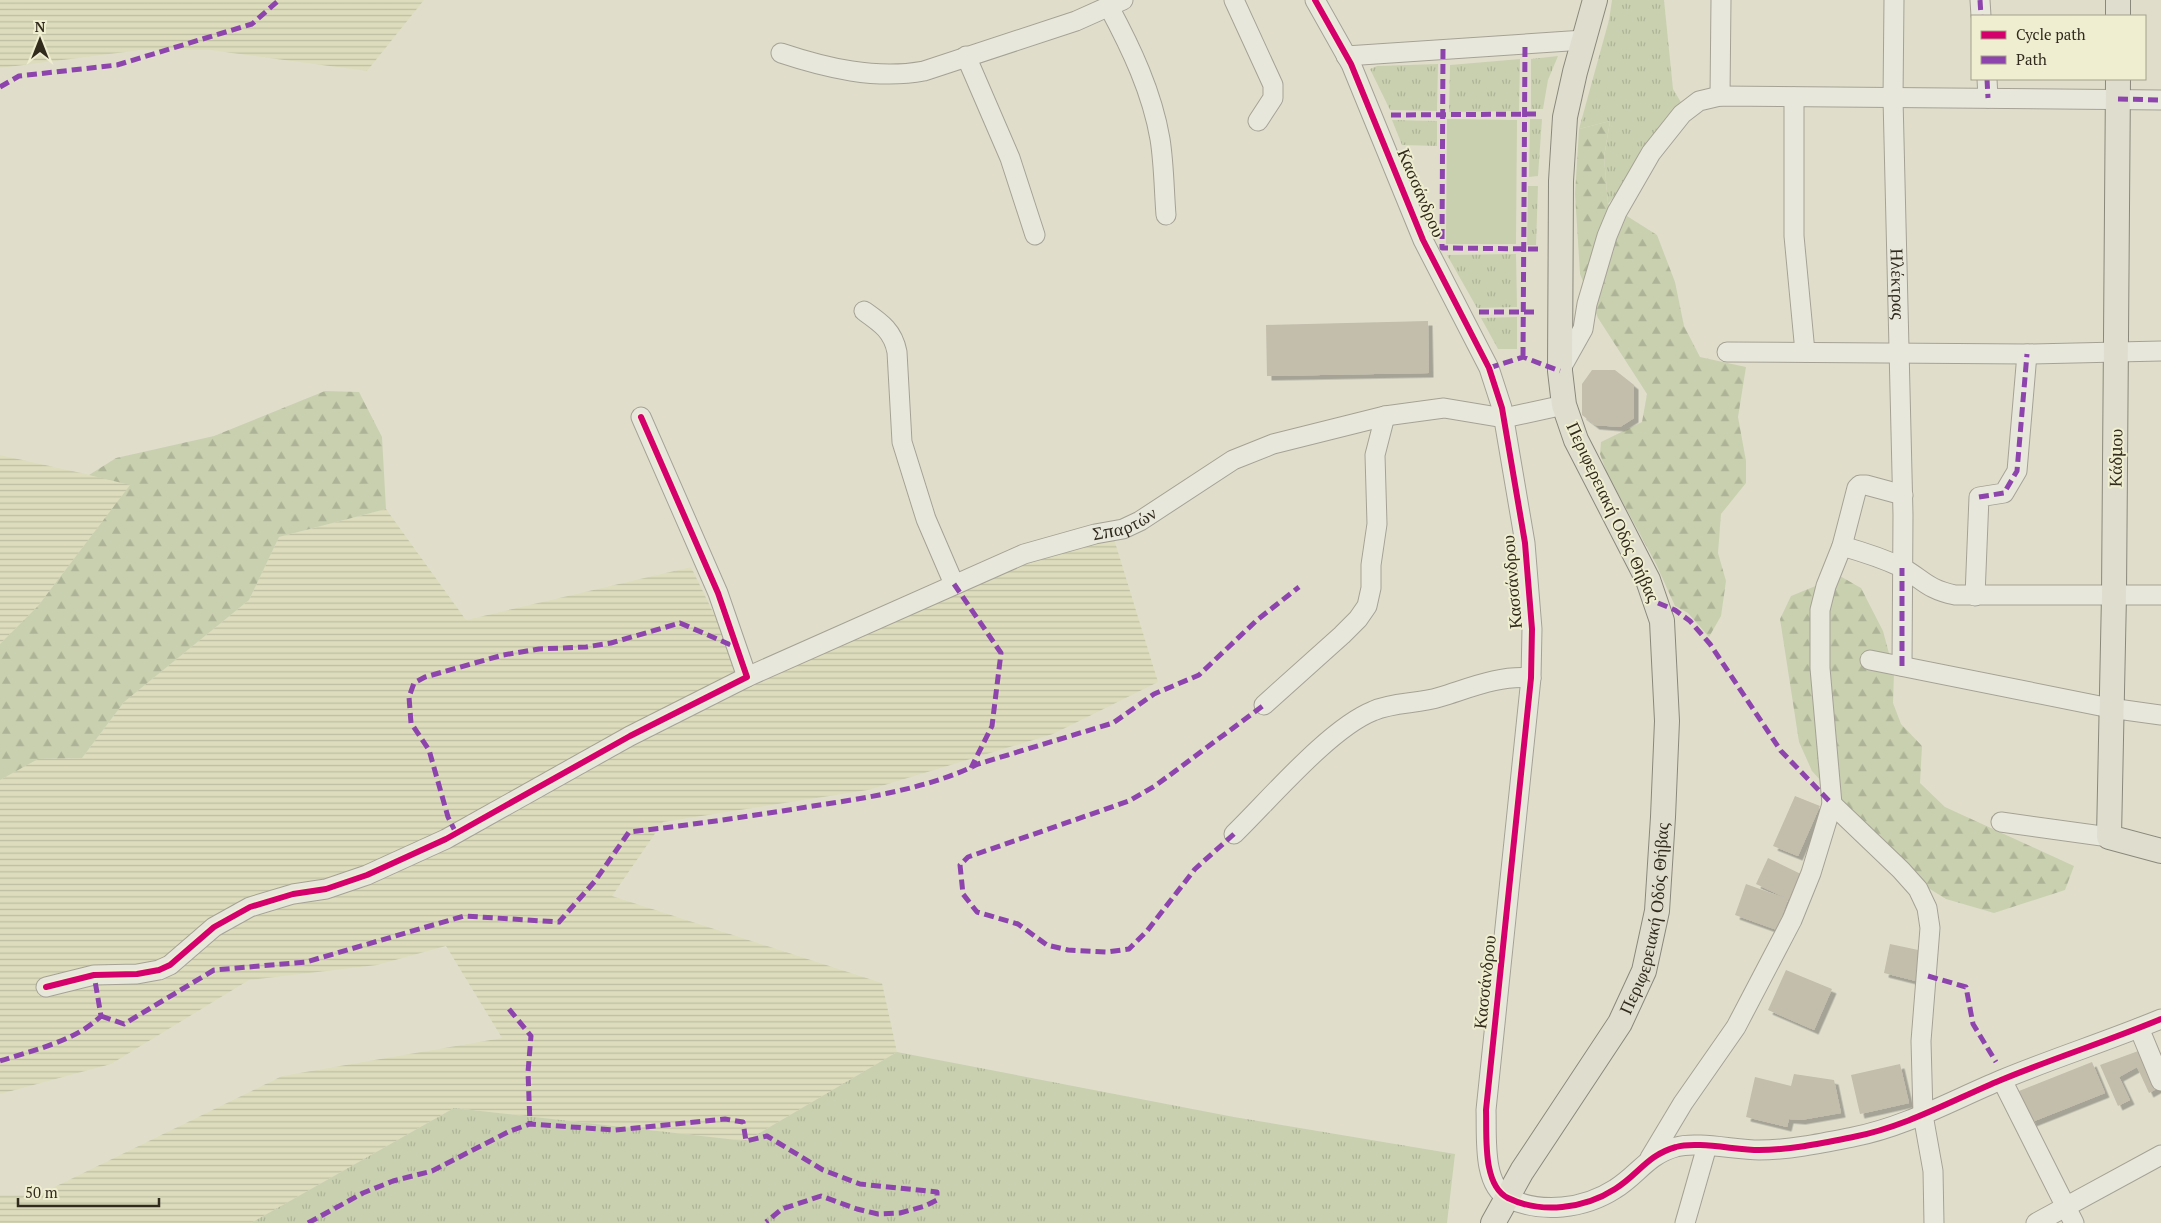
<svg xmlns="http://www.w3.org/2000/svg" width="2161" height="1223" font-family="'PT Serif',serif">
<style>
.farmland{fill:url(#farmland-rules)}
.grass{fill:url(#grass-tufts)}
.forest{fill:url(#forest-firs)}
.pitch{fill:#c9d0af}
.building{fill:#c3bdac;filter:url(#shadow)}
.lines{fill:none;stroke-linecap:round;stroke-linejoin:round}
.minor-casing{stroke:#a5a295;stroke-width:21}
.major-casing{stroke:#8a887b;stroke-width:26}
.minor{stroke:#e8e7dc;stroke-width:19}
.major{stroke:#dfdece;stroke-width:24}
.quiet{stroke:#8e44ad;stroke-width:5;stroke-dasharray:10 5;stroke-linecap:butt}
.cycleway-casing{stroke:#f0eed1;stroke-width:9}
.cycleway{stroke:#d6006c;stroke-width:6}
.labels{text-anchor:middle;stroke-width:4;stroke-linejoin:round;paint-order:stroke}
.street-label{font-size:18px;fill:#312b1e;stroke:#f0eed1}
</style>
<defs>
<pattern id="farmland-rules" width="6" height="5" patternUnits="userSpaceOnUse" patternTransform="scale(1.25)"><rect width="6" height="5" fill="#ddddbd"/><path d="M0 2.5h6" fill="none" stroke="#bebea2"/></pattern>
<pattern id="grass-tufts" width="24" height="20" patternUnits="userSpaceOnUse" patternTransform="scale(1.25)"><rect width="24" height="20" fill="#c9d0af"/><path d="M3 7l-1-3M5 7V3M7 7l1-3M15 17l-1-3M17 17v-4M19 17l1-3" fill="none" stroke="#adb396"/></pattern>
<pattern id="forest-firs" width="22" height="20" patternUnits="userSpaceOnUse" patternTransform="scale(1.25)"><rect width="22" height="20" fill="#c9d0af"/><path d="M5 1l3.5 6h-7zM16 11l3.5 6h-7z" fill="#adb396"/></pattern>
<filter id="shadow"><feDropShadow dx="4.5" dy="4.5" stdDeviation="0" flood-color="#0004"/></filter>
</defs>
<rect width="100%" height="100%" fill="#e0decb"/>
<!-- farmland -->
<path class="farmland" d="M 0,0 L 424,0 L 367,71 L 210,50 L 141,50 L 0,68 Z
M 0,455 L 131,484 L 38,606 L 0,644 Z
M 386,509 L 466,620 L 691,567 L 749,686 L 1033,560 L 1084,544 L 1114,539 L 1158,682 L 1053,734 L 868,790 L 663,822 L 612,896 L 882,983 L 897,1052 L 746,1141 L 454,1108 L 251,1223 L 0,1223 L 0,1195 L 38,1195 L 282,1076 L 502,1038 L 446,946 L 377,965 L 249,980 L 111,1064 L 0,1094 L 0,780 L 37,759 L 82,758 L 124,702 L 249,600 L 279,537 Z"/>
<!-- grass -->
<path class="grass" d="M 1612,0 L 1664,0 L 1673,89 L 1682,104 L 1641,149 L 1627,181 L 1608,204 L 1604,157 L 1610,121 L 1579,129 L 1609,20 Z
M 1558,56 L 1548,80 L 1543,109 L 1531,109 L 1531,59 Z
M 1520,59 L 1519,111 L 1449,112 L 1450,65 Z
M 1438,64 L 1437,111 L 1390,110 L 1370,69 L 1377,66 Z
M 1530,119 L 1542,119 L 1538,176 L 1529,177 Z
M 1392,120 L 1437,121 L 1437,146 L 1402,145 Z
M 1528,186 L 1538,186 L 1536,245 L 1527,245 Z
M 1516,254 L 1517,307 L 1477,308 L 1447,255 Z
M 1517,317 L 1517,349 L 1498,349 L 1481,318 Z
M 897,1052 L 1234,1117 L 1455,1154 L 1447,1223 L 251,1223 L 454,1108 L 746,1141 Z"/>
<!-- forest -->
<path class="forest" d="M 1610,121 L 1604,157 L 1608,204 L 1657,235 L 1675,282 L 1684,326 L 1700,357 L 1746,367 L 1738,417 L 1746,461 L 1746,483 L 1721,514 L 1718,553 L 1726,581 L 1721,616 L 1709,637 L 1688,613 L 1675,606 L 1656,564 L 1607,473 L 1600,454 L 1601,442 L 1642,422 L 1647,394 L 1598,318 L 1580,274 L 1575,194 L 1579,129 Z
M 325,391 L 359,392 L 382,437 L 386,509 L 279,537 L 249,600 L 124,702 L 82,758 L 38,759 L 0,780 L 0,644 L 38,606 L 130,485 L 89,475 L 116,458 L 214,436 Z
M 1840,576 L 1861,588 L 1883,631 L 1894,672 L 1893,703 L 1901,724 L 1922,746 L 1920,783 L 1945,807 L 2074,866 L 2065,890 L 1994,913 L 1946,899 L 1925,886 L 1841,803 L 1812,771 L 1799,742 L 1780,619 L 1791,596 Z"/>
<!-- pitch -->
<path class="pitch" d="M 1447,119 L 1517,120 L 1516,244 L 1446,244 Z"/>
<!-- building -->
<path class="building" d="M 1428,321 L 1429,373 L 1267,376 L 1266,325 Z
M 1592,370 L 1615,370 L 1634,385 L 1634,418 L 1620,427 L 1595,425 L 1582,415 L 1582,384 Z
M 1795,796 L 1820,806 L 1798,856 L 1773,846 Z
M 1768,858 L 1803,875 L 1791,900 L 1788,899 L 1777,930 L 1735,915 L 1746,884 L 1788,899 L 1756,884 Z
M 1890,944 L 1923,951 L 1916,981 L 1884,973 Z
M 1786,970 L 1832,989 L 1814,1030 L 1768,1010 Z
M 2141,1050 L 2158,1088 L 2149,1093 L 2137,1067 L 2119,1077 L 2130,1100 L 2118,1106 L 2100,1065 Z
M 2092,1062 L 2105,1093 L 2032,1122 L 2019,1091 Z
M 1900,1064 L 1909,1103 L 1860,1114 L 1851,1075 Z
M 1794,1074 L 1834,1080 L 1841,1113 L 1801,1120 L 1789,1119 L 1787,1127 L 1746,1117 L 1755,1077 L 1791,1086 Z"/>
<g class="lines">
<!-- minor casing -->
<g class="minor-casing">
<g id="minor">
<path d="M 1234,0 L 1273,85 L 1273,98 L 1258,121"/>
<path d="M 1315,0 L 1351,64 L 1423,240 L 1489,368 L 1502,408 L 1525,543 L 1532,629 L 1531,678 L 1486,1110 C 1487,1135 1482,1185 1508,1198 C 1541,1214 1584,1209 1615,1189 C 1638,1175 1647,1155 1676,1147 C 1696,1141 1736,1150 1759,1150 C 1790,1150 1823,1143 1853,1137 C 1905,1127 1953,1100 2001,1080 C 2054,1058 2108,1041 2161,1019"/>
<path id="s1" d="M 1894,0 L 1893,98 L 1903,515 L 1902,666"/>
<path d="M 1980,0 L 1981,16"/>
<path d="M 1109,7 C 1131,48 1152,92 1160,139 C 1164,164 1164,190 1166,215"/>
<path d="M 781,53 C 826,68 876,80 924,71 L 1076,21 L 1123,0"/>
<path d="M 966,56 L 1010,158 L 1035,235"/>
<path d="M 1346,56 L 1584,40"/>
<path d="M 1987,79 L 1988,98"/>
<path d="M 1720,96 L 1721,0"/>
<path d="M 1794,97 L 1794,236 L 1805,352"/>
<path d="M 864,311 C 881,323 893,331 897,352 L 902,442 L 926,519 L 954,584"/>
<path d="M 1727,352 L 2027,354 L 2161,351"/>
<path d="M 1560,370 L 1583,329 L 1587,304 L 1607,236 L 1617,212 L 1651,153 L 1682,114 L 1699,101 L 1720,96 L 2161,100"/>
<path d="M 1842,546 C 1863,552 1882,558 1901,567 C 1923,579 1926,589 1955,595 L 2161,595"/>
<path d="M 1975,596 L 1979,497 L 2004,493 L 2017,471 L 2027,354"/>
<path d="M 1870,660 L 2110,708 L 2161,715"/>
<path id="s2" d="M 747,677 L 1024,554 L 1095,534 L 1123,529 L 1140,521 L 1233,460 L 1273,444 L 1385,416 L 1444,408 L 1504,418 L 1564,405"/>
<path d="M 1264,705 L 1342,635 L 1358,619 L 1367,606 L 1371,588 L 1371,565 L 1377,524 L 1375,455 L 1385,416"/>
<path d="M 1832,804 L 1901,870 L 1918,889 L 1927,908 L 1930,928 L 1921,1041 L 1923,1115 L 1933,1171 L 1934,1223"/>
<path d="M 2001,822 L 2109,837"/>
<path d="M 1234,834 C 1269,800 1330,728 1373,711 C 1393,702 1418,704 1440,697 C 1470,688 1499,675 1531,678"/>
<path d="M 46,987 L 94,975 L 137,974 L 159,970 L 170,965 L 214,927 L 250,907 L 293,894 L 326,889 L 367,875 L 446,839 L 630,736 L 747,677 L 718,593 L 641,417"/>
<path d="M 2139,1028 L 2161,1081"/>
<path d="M 2002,1080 L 2074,1223"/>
<path d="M 1650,1158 L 1683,1103 L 1736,1027 L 1792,920 L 1811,873 L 1832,804 L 1820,668 L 1820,610 L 1826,586 L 1842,546 L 1857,488 L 1860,485 L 1866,485 L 1903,495"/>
<path d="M 1685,1223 L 1707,1146"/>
<path d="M 2036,1223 L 2161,1155"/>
</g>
</g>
<!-- major casing -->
<g class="major-casing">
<g id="major">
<path d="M 2118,0 L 2118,16"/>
<path d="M 2118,79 L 2114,595 L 2109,837 L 2161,851"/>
<path id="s3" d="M 1493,1223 L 1522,1171 L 1620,1023 L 1644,971 L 1657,911 L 1663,817 L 1667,721 L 1662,621 L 1648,580 L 1576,440 L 1564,405 L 1560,371 L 1561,181 L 1565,117 L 1575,72 L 1595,0"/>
</g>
</g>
<!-- minor -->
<use href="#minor" class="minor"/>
<!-- major -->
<use href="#major" class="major"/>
<!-- quiet -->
<path class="quiet" d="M 1980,0 L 1981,16
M 1443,49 L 1442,248 L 1539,249
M 1987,79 L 1988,98
M 0,87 L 19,76 L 117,65 L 252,24 L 279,0
M 2118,99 L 2161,100
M 1391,115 L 1541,114
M 1479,312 L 1534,312
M 1523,357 L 1525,44
M 1489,368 L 1523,357 L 1560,371
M 1979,497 L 2004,493 L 2017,471 L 2027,354
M 954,584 L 1001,653 L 992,726 L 971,768
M 1658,603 L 1675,610 L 1690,621 L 1710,644 L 1781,751 L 1832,804
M 1902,666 L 1902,568
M 456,833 L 448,817 L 429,750 L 411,723 L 409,697 L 414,683 L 425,677 L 503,655 L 539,649 L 586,647 L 611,643 L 680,623 L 738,648
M 1234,834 L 1195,869 L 1147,931 L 1129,949 L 1107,952 L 1068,950 L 1047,945 L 1018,924 L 977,912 L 963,894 L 960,865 L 968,857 L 1129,801 L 1155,786 L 1264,705
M 1928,976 L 1966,987 L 1973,1024 L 1996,1062
M 509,1009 L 531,1036 L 528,1072 L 530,1124
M 101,1016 L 124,1024 L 214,970 L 306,962 L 464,916 L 559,922 L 595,881 L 629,832 C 691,825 752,816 813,806 C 867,798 930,788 978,764 L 1113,723 L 1154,694 L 1199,675 L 1257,620 L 1299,587
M 0,1061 C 33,1050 76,1041 101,1016 L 94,975
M 308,1223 L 363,1193 L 393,1181 L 432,1171 L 510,1131 L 530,1124 L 615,1130 L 725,1119 L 743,1122 L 746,1141 L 767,1136 L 823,1170 L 860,1184 L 937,1192 L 937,1200 L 925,1206 L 900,1213 L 878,1214 L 857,1209 L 821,1196 L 782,1209 L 766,1222"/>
<!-- cycleway casing -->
<g class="cycleway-casing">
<path id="cycleway" d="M 1315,0 L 1351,64 L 1423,240 L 1489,368 L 1502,408 L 1525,543 L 1532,629 L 1531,678 L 1486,1110 C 1487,1135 1482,1185 1508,1198 C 1541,1214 1584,1209 1615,1189 C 1638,1175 1647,1155 1676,1147 C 1696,1141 1736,1150 1759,1150 C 1790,1150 1823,1143 1853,1137 C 1905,1127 1953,1100 2001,1080 C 2054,1058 2108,1041 2161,1019
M 46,987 L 94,975 L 137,974 L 159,970 L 170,965 L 214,927 L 250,907 L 293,894 L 326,889 L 367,875 L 446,839 L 630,736 L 747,677 L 718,593 L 641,417"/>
</g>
<!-- cycleway -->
<use href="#cycleway" class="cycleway"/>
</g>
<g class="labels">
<!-- street labels -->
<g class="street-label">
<text transform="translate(1421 193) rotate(67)" y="6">Κασσάνδρου</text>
<text dy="6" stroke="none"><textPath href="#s1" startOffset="284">Ηλέκτρας</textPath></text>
<text transform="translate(2116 458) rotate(-89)" y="6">Κάδμου</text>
<text transform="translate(1613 512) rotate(65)" y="6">Περιφερειακή Οδός Θήβας</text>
<text dy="6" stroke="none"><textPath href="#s2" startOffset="408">Σπαρτών</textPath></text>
<text transform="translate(1512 582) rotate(-95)" y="6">Κασσάνδρου</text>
<text dy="6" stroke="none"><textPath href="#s3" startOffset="346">Περιφερειακή Οδός Θήβας</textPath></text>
<text transform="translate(1485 982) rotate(-84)" y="6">Κασσάνδρου</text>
</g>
</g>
<!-- legend -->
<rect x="1971" y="15" width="175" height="65" fill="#f0eed1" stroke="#a4a089"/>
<rect x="1981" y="31" width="25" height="8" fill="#d6006c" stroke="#a4a089"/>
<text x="2016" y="40" font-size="15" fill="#312b1e">Cycle path</text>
<rect x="1981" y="56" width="25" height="8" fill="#8e44ad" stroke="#a4a089"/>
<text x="2016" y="65" font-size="15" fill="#312b1e">Path</text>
<!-- north arrow -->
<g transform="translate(40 40)" stroke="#f0eed1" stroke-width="4" paint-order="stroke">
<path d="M0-4L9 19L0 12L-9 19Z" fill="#312b1e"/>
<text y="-8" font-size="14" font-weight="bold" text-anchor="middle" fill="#312b1e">N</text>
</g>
<!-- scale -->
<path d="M18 1198v8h141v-8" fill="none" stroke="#312b1e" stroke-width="2.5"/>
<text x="25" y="1198" font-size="15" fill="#312b1e" stroke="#f0eed1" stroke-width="4" paint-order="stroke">50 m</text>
</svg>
